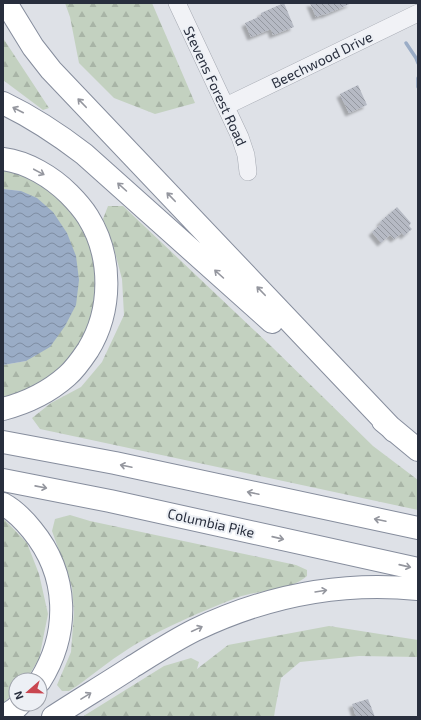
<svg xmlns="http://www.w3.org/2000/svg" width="421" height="720" font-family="'Exo 2',sans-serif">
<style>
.forest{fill:url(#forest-firs)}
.water{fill:url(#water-waves)}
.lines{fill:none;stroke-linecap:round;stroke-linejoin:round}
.stream{stroke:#9aacc6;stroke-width:3.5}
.building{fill:url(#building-back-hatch);filter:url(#shadow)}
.minor-casing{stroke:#a4a8b1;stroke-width:18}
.highway-casing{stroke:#868d9d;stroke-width:24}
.minor{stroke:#f1f2f6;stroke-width:17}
.highway{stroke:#fff;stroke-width:22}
.oneway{stroke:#94969e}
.labels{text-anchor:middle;stroke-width:4;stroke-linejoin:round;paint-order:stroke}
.street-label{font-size:14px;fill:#282e3d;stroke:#edf0f5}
</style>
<defs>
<pattern id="forest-firs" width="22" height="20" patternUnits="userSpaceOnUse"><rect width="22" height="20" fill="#c3d1c0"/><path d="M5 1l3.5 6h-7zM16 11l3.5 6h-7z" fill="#a8b4a6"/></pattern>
<pattern id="water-waves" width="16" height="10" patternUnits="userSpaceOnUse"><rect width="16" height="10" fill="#9aacc6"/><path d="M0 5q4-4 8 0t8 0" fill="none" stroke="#7e8ca2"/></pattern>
<pattern id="building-back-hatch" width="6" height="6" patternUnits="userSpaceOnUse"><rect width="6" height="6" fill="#b6bac4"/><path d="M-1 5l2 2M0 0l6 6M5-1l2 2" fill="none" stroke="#9498a0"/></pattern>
<filter id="shadow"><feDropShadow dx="-3.5" dy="3.5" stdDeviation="1" flood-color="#0004"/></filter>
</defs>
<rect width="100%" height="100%" fill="#dee1e7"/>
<!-- forest -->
<path class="forest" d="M 65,3 L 152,3 L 195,103 L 155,114 L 114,98 L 79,63 L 70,17 Z
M 3,38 L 49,108 L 43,110 L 3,80 Z
M 3,165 L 42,182 L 65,202 L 90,237 L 98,266 L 99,300 L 79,350 L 46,382 L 3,400 L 3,365 L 26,361 L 21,191 L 3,189 Z
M 108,206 L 123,206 L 273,348 L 373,446 L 418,480 L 418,510 L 40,429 L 32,418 L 51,403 L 81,387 L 102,362 L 124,315 L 122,279 L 113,245 L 103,219 Z
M 70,515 L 90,521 L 296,565 L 307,570 L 307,576 C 287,593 259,589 236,598 C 202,611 168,626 136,644 C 116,656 96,672 77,686 L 69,691 L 62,691 L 57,685 L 71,652 L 74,612 L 72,587 L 52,531 L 55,519 Z
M 3,518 L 27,543 L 39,574 L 48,614 L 39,659 L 26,680 L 16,680 L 16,691 L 3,703 Z
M 329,626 L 418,640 L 418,657 L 359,656 L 300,662 L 281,678 L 275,710 L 274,717 L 82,717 L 164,666 L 191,658 L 199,662 L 197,669 L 228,645 Z"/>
<!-- water -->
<path class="water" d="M 3,189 L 21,191 L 37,198 L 53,212 L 67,233 L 76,256 L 79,280 L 76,305 L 65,326 L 50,347 L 26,361 L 3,365 Z"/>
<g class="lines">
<!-- stream -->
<path class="stream" d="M 406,43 L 416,58 L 418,63
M 418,78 L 418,87"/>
</g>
<!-- building -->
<path class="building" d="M 284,3 L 294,27 L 273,35 L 271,29 L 251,37 L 245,23 L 261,16 L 261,13 Z
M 310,3 L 352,3 L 324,15 L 324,14 L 316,17 Z
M 358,85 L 367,105 L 349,113 L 340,94 Z
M 397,207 L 411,223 L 409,226 L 412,229 L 404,236 L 402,233 L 394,239 L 390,235 L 381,243 L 372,232 L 381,224 L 380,222 Z
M 368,699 L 375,717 L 356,717 L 352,704 Z"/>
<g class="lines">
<!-- minor casing -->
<g class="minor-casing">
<path id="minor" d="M 177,3 L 240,137 L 246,155 L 248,172
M 226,106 L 418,13"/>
</g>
<!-- highway casing -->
<g class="highway-casing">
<path id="highway" d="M 6,3 L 33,47 L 51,70 L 394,431
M 3,103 C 32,117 58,134 84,154 L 272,322
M 3,159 C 27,162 52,177 69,194 C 76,201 83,209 88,217 C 113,257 112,311 88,350 C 82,359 75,369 67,376 C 49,392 26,403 3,409
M 383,421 L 418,450
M 3,442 L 115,463 L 418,528
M 3,480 L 110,501 L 418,569
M 3,504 C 14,510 24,520 32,530 C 69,575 70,633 40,681
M 3,717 L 15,709 L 20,704
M 53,717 C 79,700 106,684 132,667 C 153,654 173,641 195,630 C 266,596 339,581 418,589"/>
</g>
<!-- minor -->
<use href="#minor" class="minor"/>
<!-- highway -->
<use href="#highway" class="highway"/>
</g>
<!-- one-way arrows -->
<defs><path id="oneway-shaft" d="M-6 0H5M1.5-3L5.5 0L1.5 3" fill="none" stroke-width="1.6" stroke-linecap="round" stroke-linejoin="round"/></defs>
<g class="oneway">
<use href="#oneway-shaft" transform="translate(82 103) rotate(-134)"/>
<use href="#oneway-shaft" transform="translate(18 110) rotate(-153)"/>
<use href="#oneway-shaft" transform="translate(39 172) rotate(28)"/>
<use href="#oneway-shaft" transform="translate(122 187) rotate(-138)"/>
<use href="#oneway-shaft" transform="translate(171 197) rotate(-134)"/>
<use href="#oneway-shaft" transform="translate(219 274) rotate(-138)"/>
<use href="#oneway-shaft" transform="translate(261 291) rotate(-134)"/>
<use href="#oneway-shaft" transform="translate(126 466) rotate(-168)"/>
<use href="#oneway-shaft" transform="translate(41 487) rotate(11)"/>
<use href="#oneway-shaft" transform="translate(253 493) rotate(-168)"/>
<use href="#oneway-shaft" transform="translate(380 520) rotate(-168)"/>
<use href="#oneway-shaft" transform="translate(278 538) rotate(13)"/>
<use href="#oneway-shaft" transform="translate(405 566) rotate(13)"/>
<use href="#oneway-shaft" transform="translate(321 591) rotate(-9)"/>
<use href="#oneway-shaft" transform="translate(197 629) rotate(-25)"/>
<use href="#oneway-shaft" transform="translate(86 696) rotate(-32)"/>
</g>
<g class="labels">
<!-- street labels -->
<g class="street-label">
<text transform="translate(322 60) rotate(-26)" y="5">Beechwood Drive</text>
<text transform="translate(215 86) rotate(65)" y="5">Stevens Forest Road</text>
<text transform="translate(211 523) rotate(13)" y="5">Columbia Pike</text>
</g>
</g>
<!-- border -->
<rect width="421" height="720" fill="none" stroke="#282e3d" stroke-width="8"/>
<!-- north arrow -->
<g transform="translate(28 692) rotate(250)"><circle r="19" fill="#edf0f5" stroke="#9ea2ab"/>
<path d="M0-3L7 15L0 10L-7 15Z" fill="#c94650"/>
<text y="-6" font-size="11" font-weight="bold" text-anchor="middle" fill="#282e3d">N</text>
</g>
</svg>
